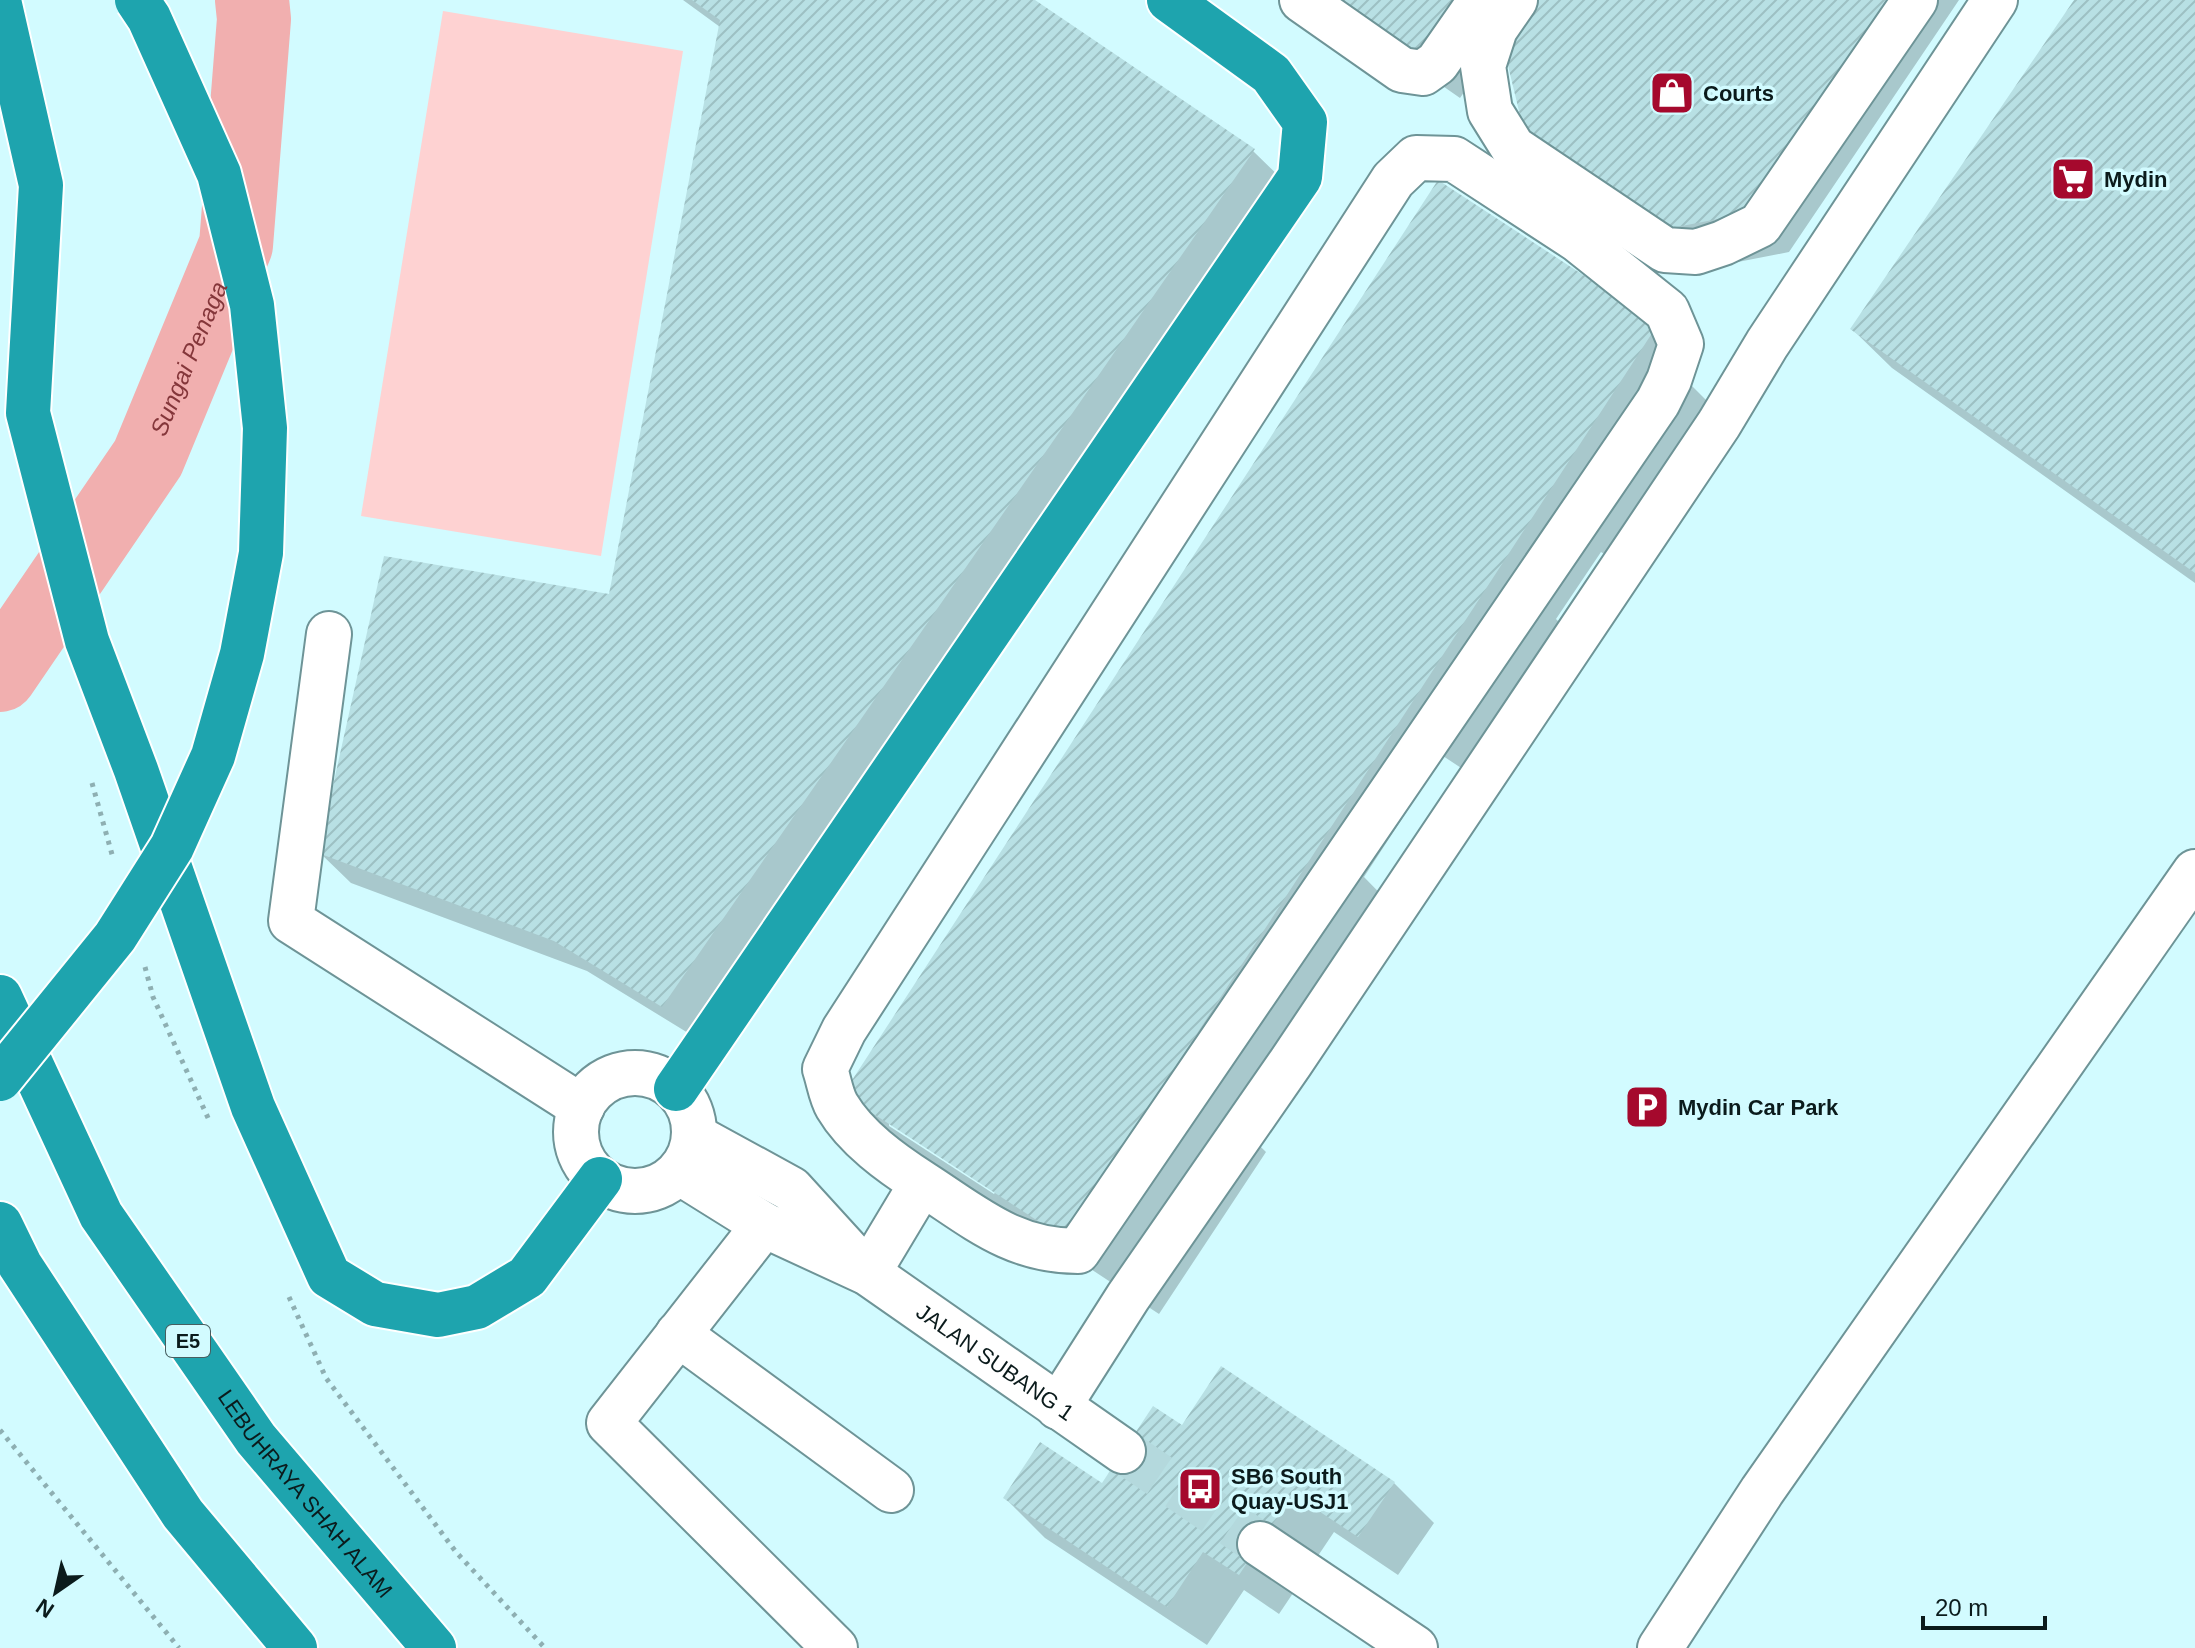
<svg xmlns="http://www.w3.org/2000/svg" width="2195" height="1648" font-family="Arial,sans-serif">
<style>
.green{fill:#fed2d2}
.shadow{fill:#0003;fill-rule:evenodd}
.lines{fill:none;stroke-linecap:round;stroke-linejoin:round}
.river{stroke:#f1afaf;stroke-width:74}
.building{fill:url(#building-hatch)}
.minor-tunnel{stroke:#b4d9dd;stroke-width:44;stroke-dasharray:44 22;stroke-linecap:butt}
.minor-casing{stroke:#6e9497;stroke-width:48}
.highway-casing{stroke:#fff;stroke-width:48}
.path{stroke:#8eafb2;stroke-width:5;stroke-dasharray:4 6;stroke-linecap:butt}
.minor{stroke:#fff;stroke-width:44}
.highway{stroke:#1ea4ae;stroke-width:44}
.highway-bridge-casing{stroke:#fff;stroke-width:48;stroke-linecap:butt}
.highway-bridge{stroke:#1ea4ae;stroke-width:44}
.labels{text-anchor:middle;stroke-width:7;stroke-linejoin:round;paint-order:stroke}
.shield{fill:#d2fbff;stroke:#475e60;stroke-width:2}
.shield-label{font-size:20px;font-weight:bold;fill:#0b1b1c}
.poi-label{font-size:22px;font-weight:bold;fill:#0b1b1c;stroke:#d2fbff;text-anchor:start}
.street-label{font-size:22px;fill:#0b1b1c;stroke:#d2fbff}
.water-label{font-size:24px;font-style:italic;fill:#84363a;stroke:#d2fbff}
</style>
<defs>
<pattern id="building-hatch" width="6" height="6" patternUnits="userSpaceOnUse" patternTransform="scale(2)"><rect width="6" height="6" fill="#b8e0e4"/><path d="M-1 1l2-2M0 6l6-6M5 7l2-2" fill="none" stroke="#9dc0c3"/></pattern>
</defs>
<rect width="100%" height="100%" fill="#d2fbff"/>
<!-- green -->
<path class="green" d="M 443,11 L 683,51 L 601,556 L 361,516 Z"/>
<!-- shadow -->
<path class="shadow" d="M 683,0 L 1032,0 L 1253,151 L 1284,181 L 693,1036 L 587,971 L 351,883 L 320,853 L 611,596 L 720,27 Z
M 1319,0 L 1528,0 L 1460,98 Z
M 1540,0 L 1959,0 L 1789,252 L 1702,269 L 1506,50 Z
M 2076,0 L 2195,0 L 2195,583 L 1892,368 L 1852,329 Z
M 1657,326 L 1687,381 L 1734,428 L 1637,576 L 1601,552 L 1556,619 L 1588,651 L 1496,791 L 1443,756 L 1364,877 L 1410,924 L 1306,1082 L 1272,1059 L 1232,1119 L 1266,1152 L 1159,1314 L 886,1134 L 846,1094 ZM 889,1121 L 996,1191 L 994,1194 L 889,1126 Z
M 1182,1428 L 1394,1483 L 1434,1523 L 1398,1575 L 1334,1532 L 1279,1614 L 1244,1590 L 1207,1645 L 1045,1538 L 1005,1498 L 1102,1486 Z"/>
<g class="lines">
<!-- river -->
<path class="river" id="s1" d="M 0,675 L 148,458 L 236,245 L 254,19 L 252,0"/>
</g>
<!-- building -->
<path class="building" d="M 692,0 L 1035,0 L 1255,149 L 662,1007 L 554,941 L 318,853 L 384,556 L 609,594 L 720,20 Z
M 1334,0 L 1461,0 L 1420,59 Z
M 1537,0 L 1892,0 L 1749,213 L 1661,230 L 1525,136 L 1504,49 Z
M 2074,0 L 2195,0 L 2195,573 L 1850,329 Z
M 1438,180 L 1658,324 L 1064,1238 L 843,1094 Z
M 1221,1366 L 1395,1482 L 1358,1537 L 1293,1494 L 1239,1575 L 1203,1552 L 1167,1607 L 1003,1498 L 1040,1442 L 1102,1483 L 1153,1406 L 1182,1425 Z"/>
<g class="lines">
<!-- minor-tunnel -->
<path class="minor-tunnel" d="M 1123,1451 L 1260,1544"/>
<!-- minor casing -->
<g class="minor-casing">
<g id="minor">
<path d="M 1302,0 L 1402,70 L 1423,73 L 1437,63 L 1481,0"/>
<path d="M 1515,0 L 1495,29 L 1483,66 L 1490,111 L 1513,148 L 1665,250 L 1696,252 L 1723,243 L 1760,225 L 1915,0"/>
<path d="M 329,634 L 291,921 L 582,1107"/>
<circle cx="635" cy="1132" r="59"/>
<path d="M 694,1136 L 791,1189 L 853,1257"/>
<path id="s2" d="M 679,1172 L 764,1225 L 868,1273 L 1123,1451"/>
<path d="M 764,1225 L 609,1423 L 835,1648"/>
<path d="M 868,1273 L 922,1183 C 891,1163 856,1138 837,1106 C 831,1096 829,1081 825,1069 L 844,1030 L 1393,180 L 1416,158 L 1454,159 L 1578,240 L 1667,311 L 1681,344 L 1669,380 L 1658,402 L 1078,1251 C 1012,1251 975,1217 922,1183"/>
<path d="M 678,1334 L 891,1490"/>
<path d="M 1058,1407 L 1128,1297 L 1291,1062 L 1719,424 L 1767,344 L 1995,0"/>
<path d="M 1260,1544 L 1415,1648"/>
<path d="M 1660,1648 L 1762,1491 L 2195,872"/>
</g>
</g>
<!-- highway casing -->
<g class="highway-casing">
<g id="highway">
<path d="M 0,5 L 41,185 L 28,413 L 87,641 L 136,770 L 253,1107 L 329,1276 L 375,1304 L 438,1315 L 477,1307 L 527,1277 L 600,1179"/>
<path id="s3" d="M 0,997 L 101,1215 L 256,1439 L 434,1648"/>
<path d="M 676,1089 L 1300,177 L 1305,122 L 1271,74 L 1169,0"/>
<path d="M 0,1224 L 20,1265 L 183,1514 L 295,1648"/>
</g>
</g>
<!-- path -->
<path class="path" d="M 92,783 L 113,858
M 145,967 L 153,997 L 209,1120
M 289,1297 L 326,1378 L 456,1552 L 545,1648
M 0,1430 L 179,1648"/>
<!-- minor -->
<use href="#minor" class="minor"/>
<!-- highway -->
<use href="#highway" class="highway"/>
<!-- highway-bridge casing -->
<g class="highway-bridge-casing">
<path id="highway-bridge" d="M 0,1079 L 115,937 L 172,847 L 213,756 L 242,654 L 261,553 L 265,428 L 252,305 L 219,174 L 149,18 L 137,0"/>
</g>
<!-- highway-bridge -->
<use href="#highway-bridge" class="highway-bridge"/>
</g>
<!-- icons -->
<defs>
<g id="shop-square" transform="scale(2.3)"><rect x="-9" y="-9" width="18" height="18" rx="4" fill="#a5092d" stroke="#d2fbff"/><path d="M-5-2.5h2.3a2.7 3.5 0 0 1 5.4 0H5L5.5 6h-11ZM-1.5-2.5h3a1.5 2.3 0 0 0-3 0Z" fill="#fff"/></g>
<g id="supermarket-square" transform="scale(2.3)"><rect x="-9" y="-9" width="18" height="18" rx="4" fill="#a5092d" stroke="#d2fbff"/><path d="M-6-5.5h2.5l.6 2H6L4.5 2H-2.5L-4.4-4H-6ZM-1.5 3.2a1.3 1.3 0 1 0 .1 0ZM3 3.2a1.3 1.3 0 1 0 .1 0Z" fill="#fff"/></g>
<g id="parking-square" transform="scale(2.3)"><rect x="-9" y="-9" width="18" height="18" rx="4" fill="#a5092d" stroke="#d2fbff"/><path d="M-3.5-5.5H1a3.5 3.5 0 0 1 0 7H-1V5.5H-3.5ZM-1-3.4V-.6H.8a1.4 1.4 0 0 0 0-2.8Z" fill="#fff"/></g>
<g id="bus-square" transform="scale(2.3)"><rect x="-9" y="-9" width="18" height="18" rx="4" fill="#a5092d" stroke="#d2fbff"/><path d="M-5-6H5V4H4V6H2V4H-2V6H-4V4H-5ZM-3.5-4V0h7V-4ZM-3.5 1.2v1.5H-2V1.2ZM2 1.2v1.5H3.5V1.2Z" fill="#fff"/></g>
</defs>
<g fill-rule="evenodd">
<use href="#shop-square" x="1672" y="93"/>
<use href="#supermarket-square" x="2073" y="179"/>
<use href="#parking-square" x="1647" y="1107"/>
<use href="#bus-square" x="1200" y="1489"/>
</g>
<g class="labels">
<!-- shield labels -->
<rect class="shield" x="166" y="1325" width="44" height="32" rx="6"/>
<g class="shield-label">
<text x="188" y="1348">E5</text>
</g>
<!-- poi labels -->
<g class="poi-label">
<text x="1703" y="101">Courts</text>
<text x="2104" y="187">Mydin</text>
<text x="1678" y="1115">Mydin Car Park</text>
<text x="1231" y="1484">SB6 South<tspan x="1231" dy="25">Quay-USJ1</tspan></text>
</g>
<!-- street labels -->
<g class="street-label">
<text dy="8" stroke="none"><textPath href="#s2" startOffset="370">JALAN SUBANG 1</textPath></text>
<text dy="8" stroke="none"><textPath href="#s3" startOffset="586">LEBUHRAYA SHAH ALAM</textPath></text>
</g>
<!-- water labels -->
<g class="water-label">
<text dy="8" stroke="none"><textPath href="#s1" startOffset="370">Sungai Penaga</textPath></text>
</g>
</g>
<!-- north arrow -->
<g transform="translate(56 1592) rotate(214)" stroke="#d2fbff" stroke-width="6" paint-order="stroke">
<path d="M0-6L14 30L0 20L-14 30Z" fill="#0b1b1c"/>
<text y="-12" font-size="22" font-weight="bold" text-anchor="middle" fill="#0b1b1c">N</text>
</g>
<!-- scale -->
<path d="M1923 1616v12h122v-12" fill="none" stroke="#0b1b1c" stroke-width="4"/>
<text x="1935" y="1616" font-size="24" fill="#0b1b1c" stroke="#d2fbff" stroke-width="6" paint-order="stroke">20 m</text>
</svg>
